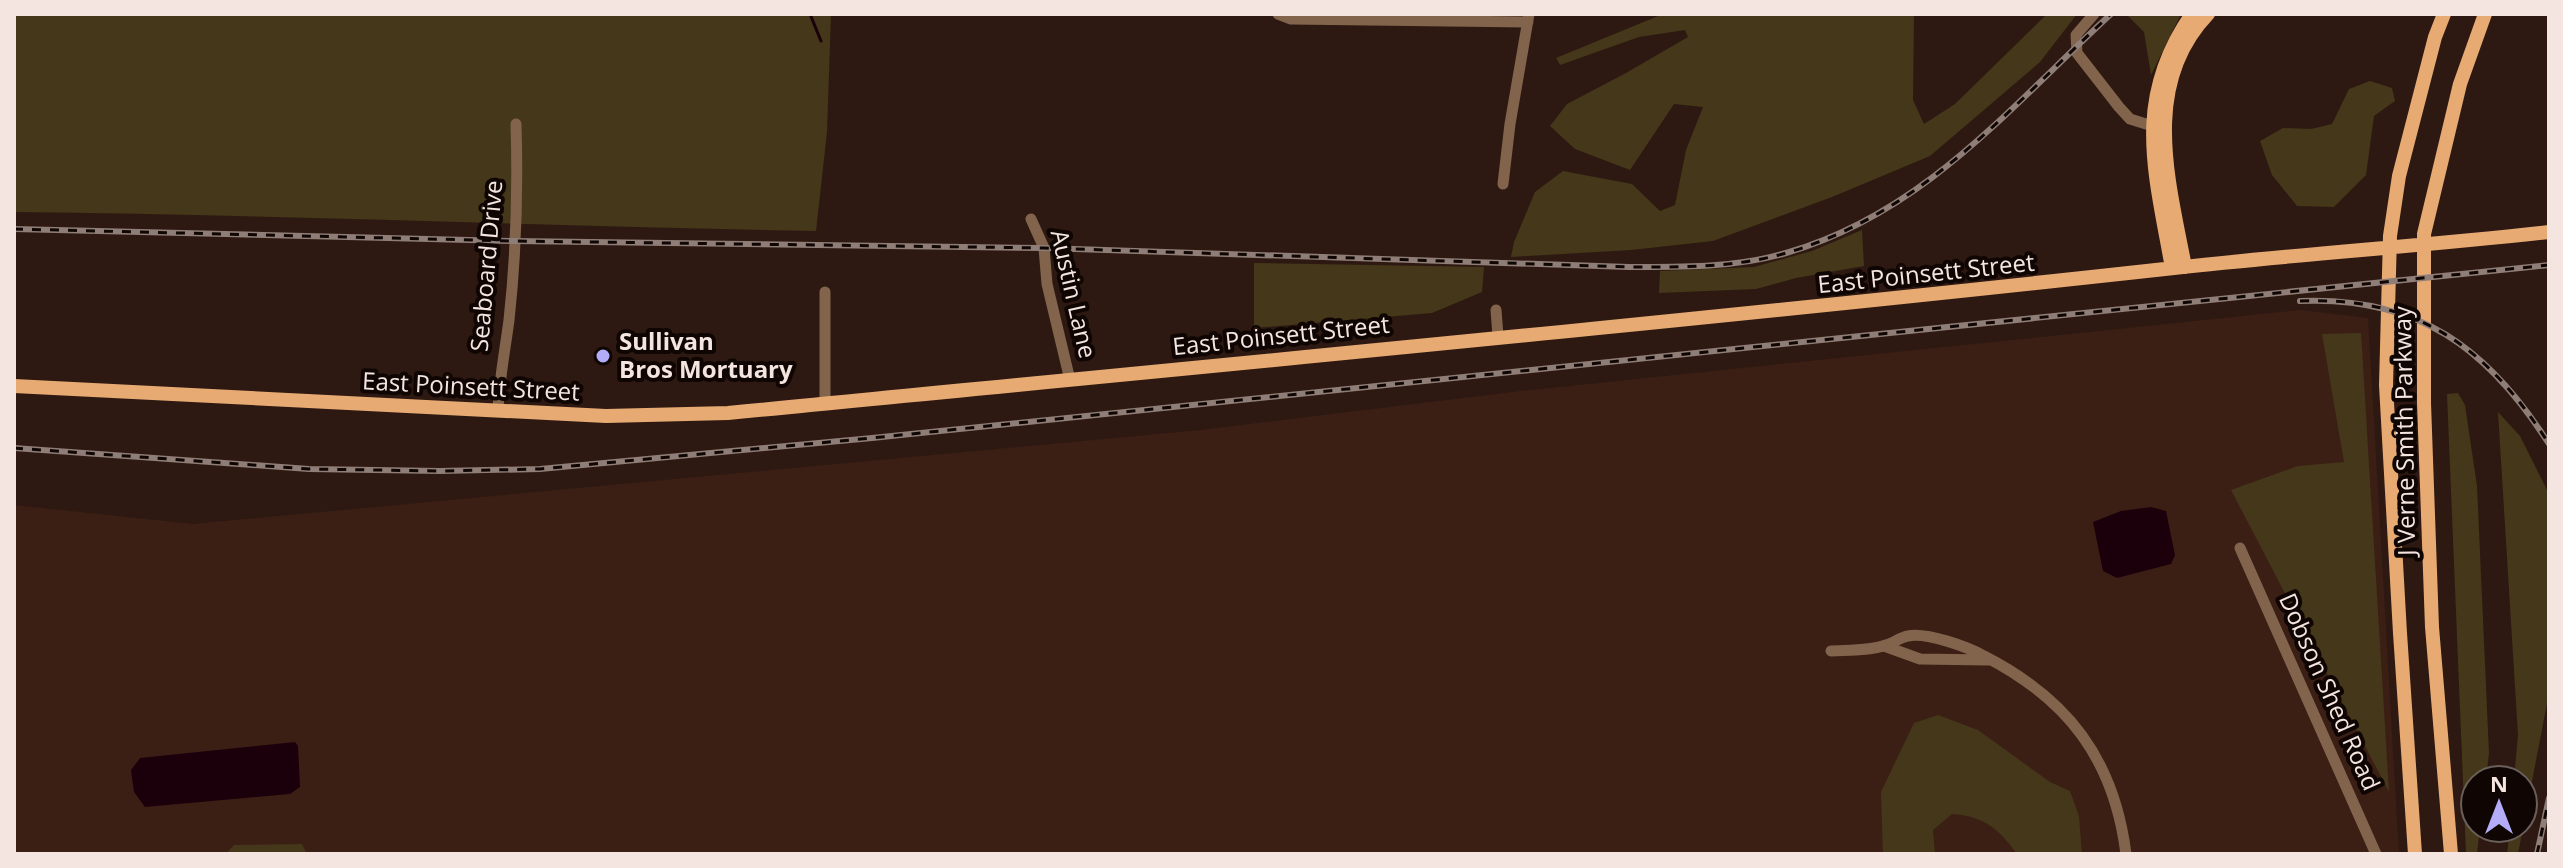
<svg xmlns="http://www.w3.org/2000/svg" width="2563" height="868" font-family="'Open Sans',sans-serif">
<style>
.built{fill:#3b1f15}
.green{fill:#453719}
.water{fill:#1b000c}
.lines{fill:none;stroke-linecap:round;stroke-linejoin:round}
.stream{stroke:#1b000c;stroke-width:3}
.minor{stroke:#81644b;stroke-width:11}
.major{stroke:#e7aa73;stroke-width:14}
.rail-casing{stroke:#8f7d77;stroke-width:6}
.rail{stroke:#0f0604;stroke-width:3;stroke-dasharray:9;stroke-linecap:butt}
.poi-dot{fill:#b3adf9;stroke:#0f0604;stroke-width:3}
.labels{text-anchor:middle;stroke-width:8;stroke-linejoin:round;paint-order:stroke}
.street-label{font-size:24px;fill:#f5e5e0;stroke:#0f0604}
.poi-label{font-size:24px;font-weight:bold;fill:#f5e5e0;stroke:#0f0604;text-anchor:start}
</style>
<rect width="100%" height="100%" fill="#2d1911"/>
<!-- built -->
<path class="built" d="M 2301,310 L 2368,318 L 2399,854 L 14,854 L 14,505 L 193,524 L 1200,430 L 1521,391 Z"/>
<!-- green -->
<path class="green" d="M 14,14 L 831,14 L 827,132 L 816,231 C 548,226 281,215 14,212 Z
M 1663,14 L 1914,14 L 1913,100 L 1924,124 L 1955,104 L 2047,14 L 2077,14 L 2040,62 L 1930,156 L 1832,197 L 1713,241 L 1631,250 L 1511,257 L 1514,242 L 1535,192 L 1563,171 L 1632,184 L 1660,211 L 1675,205 L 1686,150 L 1703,107 L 1674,104 L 1630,170 L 1575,149 L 1550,126 L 1567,104 L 1626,73 L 1688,37 L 1685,30 L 1639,37 L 1560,65 L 1556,58 Z
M 2130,14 L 2181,14 L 2151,75 L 2144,32 L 2128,16 Z
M 2370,81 L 2392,88 L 2395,101 L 2374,116 L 2366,175 L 2334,207 L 2297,206 L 2272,175 L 2260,141 L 2283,128 L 2311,129 L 2332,124 L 2349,89 Z
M 1862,230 L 1864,266 L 1796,278 L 1756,289 L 1659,293 L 1660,271 L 1754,267 L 1812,251 Z
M 1254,263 L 1484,267 L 1482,292 L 1432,313 L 1254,328 Z
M 2361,333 L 2389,792 L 2231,490 L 2298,466 L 2344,462 L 2322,334 Z
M 2458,393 L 2465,405 L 2477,486 L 2489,753 L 2486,780 L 2475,780 L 2475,828 L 2480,828 L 2477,854 L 2466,854 L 2447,394 Z
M 2498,412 L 2520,436 L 2549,494 L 2549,693 L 2518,854 L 2507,854 L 2510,828 L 2523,828 L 2523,780 L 2514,780 L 2518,735 Z
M 1938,715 L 1978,730 L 2050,782 L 2070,791 L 2079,816 L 2082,854 L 2017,854 C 1999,829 1984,816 1952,814 L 1933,830 L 1935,854 L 1883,854 L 1881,792 L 1914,723 Z
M 302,844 L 307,854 L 226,854 L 234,845 Z"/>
<!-- water -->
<path class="water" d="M 2151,507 L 2166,511 L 2175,555 L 2171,564 L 2117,578 L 2103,571 L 2093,522 L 2121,511 Z
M 295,742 L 298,746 L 300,787 L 290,794 L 145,807 L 134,792 L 131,770 L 140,758 Z"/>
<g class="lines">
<!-- stream -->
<path class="stream" d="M 810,14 L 821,41"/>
<!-- minor -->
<path class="minor" d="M 1278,14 L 1291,19 L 1528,22
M 2094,14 L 2076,35 L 2077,53 L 2119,107 L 2130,119 L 2159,128
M 1503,184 L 1510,124 L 1529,14
M 1031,219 L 1044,248 L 1047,284 L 1070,380
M 825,292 L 825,404
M 1496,310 L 1498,336
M 498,411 C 499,380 505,351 509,320 C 516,256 518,189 516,124
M 2240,548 L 2376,854
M 1884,646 L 1920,659 L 1988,660
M 1831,651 C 1849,650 1870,651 1886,645 C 1893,643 1901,637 1908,636 C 1927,632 1968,647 1984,656 C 2068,699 2114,759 2126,854"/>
<!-- major -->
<path class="major" d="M 2185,267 C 2169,182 2140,85 2208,14
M 2172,268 C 2155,172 2132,100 2192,14
M 14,386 L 606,416 L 728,413 C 1210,366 1692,321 2174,268 C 2299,254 2424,246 2549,232
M 2415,854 L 2400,633 L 2386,385 L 2390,236 L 2399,176 L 2435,37 L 2444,14
M 2451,854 L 2432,627 L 2424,403 L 2424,234 L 2460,84 L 2485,14"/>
<!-- rail casing -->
<g class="rail-casing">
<path id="rail" d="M 14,229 L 514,241 L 1044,248 L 1629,267 C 1681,267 1735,268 1786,253 C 1924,213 2009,108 2111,14
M 2300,301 C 2418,296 2488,348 2549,444
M 14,448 L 309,469 L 440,471 L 540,469 L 872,438 L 2549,265
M 2537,854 L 2549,798"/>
</g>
<!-- rail -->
<use href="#rail" class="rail"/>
</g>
<!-- markers -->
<circle class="poi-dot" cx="603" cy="356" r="8"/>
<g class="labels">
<!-- street labels -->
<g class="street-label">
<text transform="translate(487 266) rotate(-85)" y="8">Seaboard Drive</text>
<text transform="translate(1926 274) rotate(-6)" y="8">East Poinsett Street</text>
<text transform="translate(1073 294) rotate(77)" y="8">Austin Lane</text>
<text transform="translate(1281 336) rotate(-6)" y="8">East Poinsett Street</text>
<text transform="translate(471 387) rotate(3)" y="8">East Poinsett Street</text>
<text transform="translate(2405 431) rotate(-91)" y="8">J Verne Smith Parkway</text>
<text transform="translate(2329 692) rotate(66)" y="8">Dobson Shed Road</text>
</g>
<!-- poi labels -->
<g class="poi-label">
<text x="619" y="350">Sullivan<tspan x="619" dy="28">Bros Mortuary</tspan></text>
</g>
</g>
<!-- border -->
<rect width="2563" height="868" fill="none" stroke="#f5e5e0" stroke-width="32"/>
<!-- north arrow -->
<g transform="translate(2499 804)"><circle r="38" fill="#0f0604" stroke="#6b5f5c" stroke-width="2"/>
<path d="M0-6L14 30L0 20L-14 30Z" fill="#b3adf9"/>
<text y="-12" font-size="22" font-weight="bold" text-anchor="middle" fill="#f5e5e0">N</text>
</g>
</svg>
